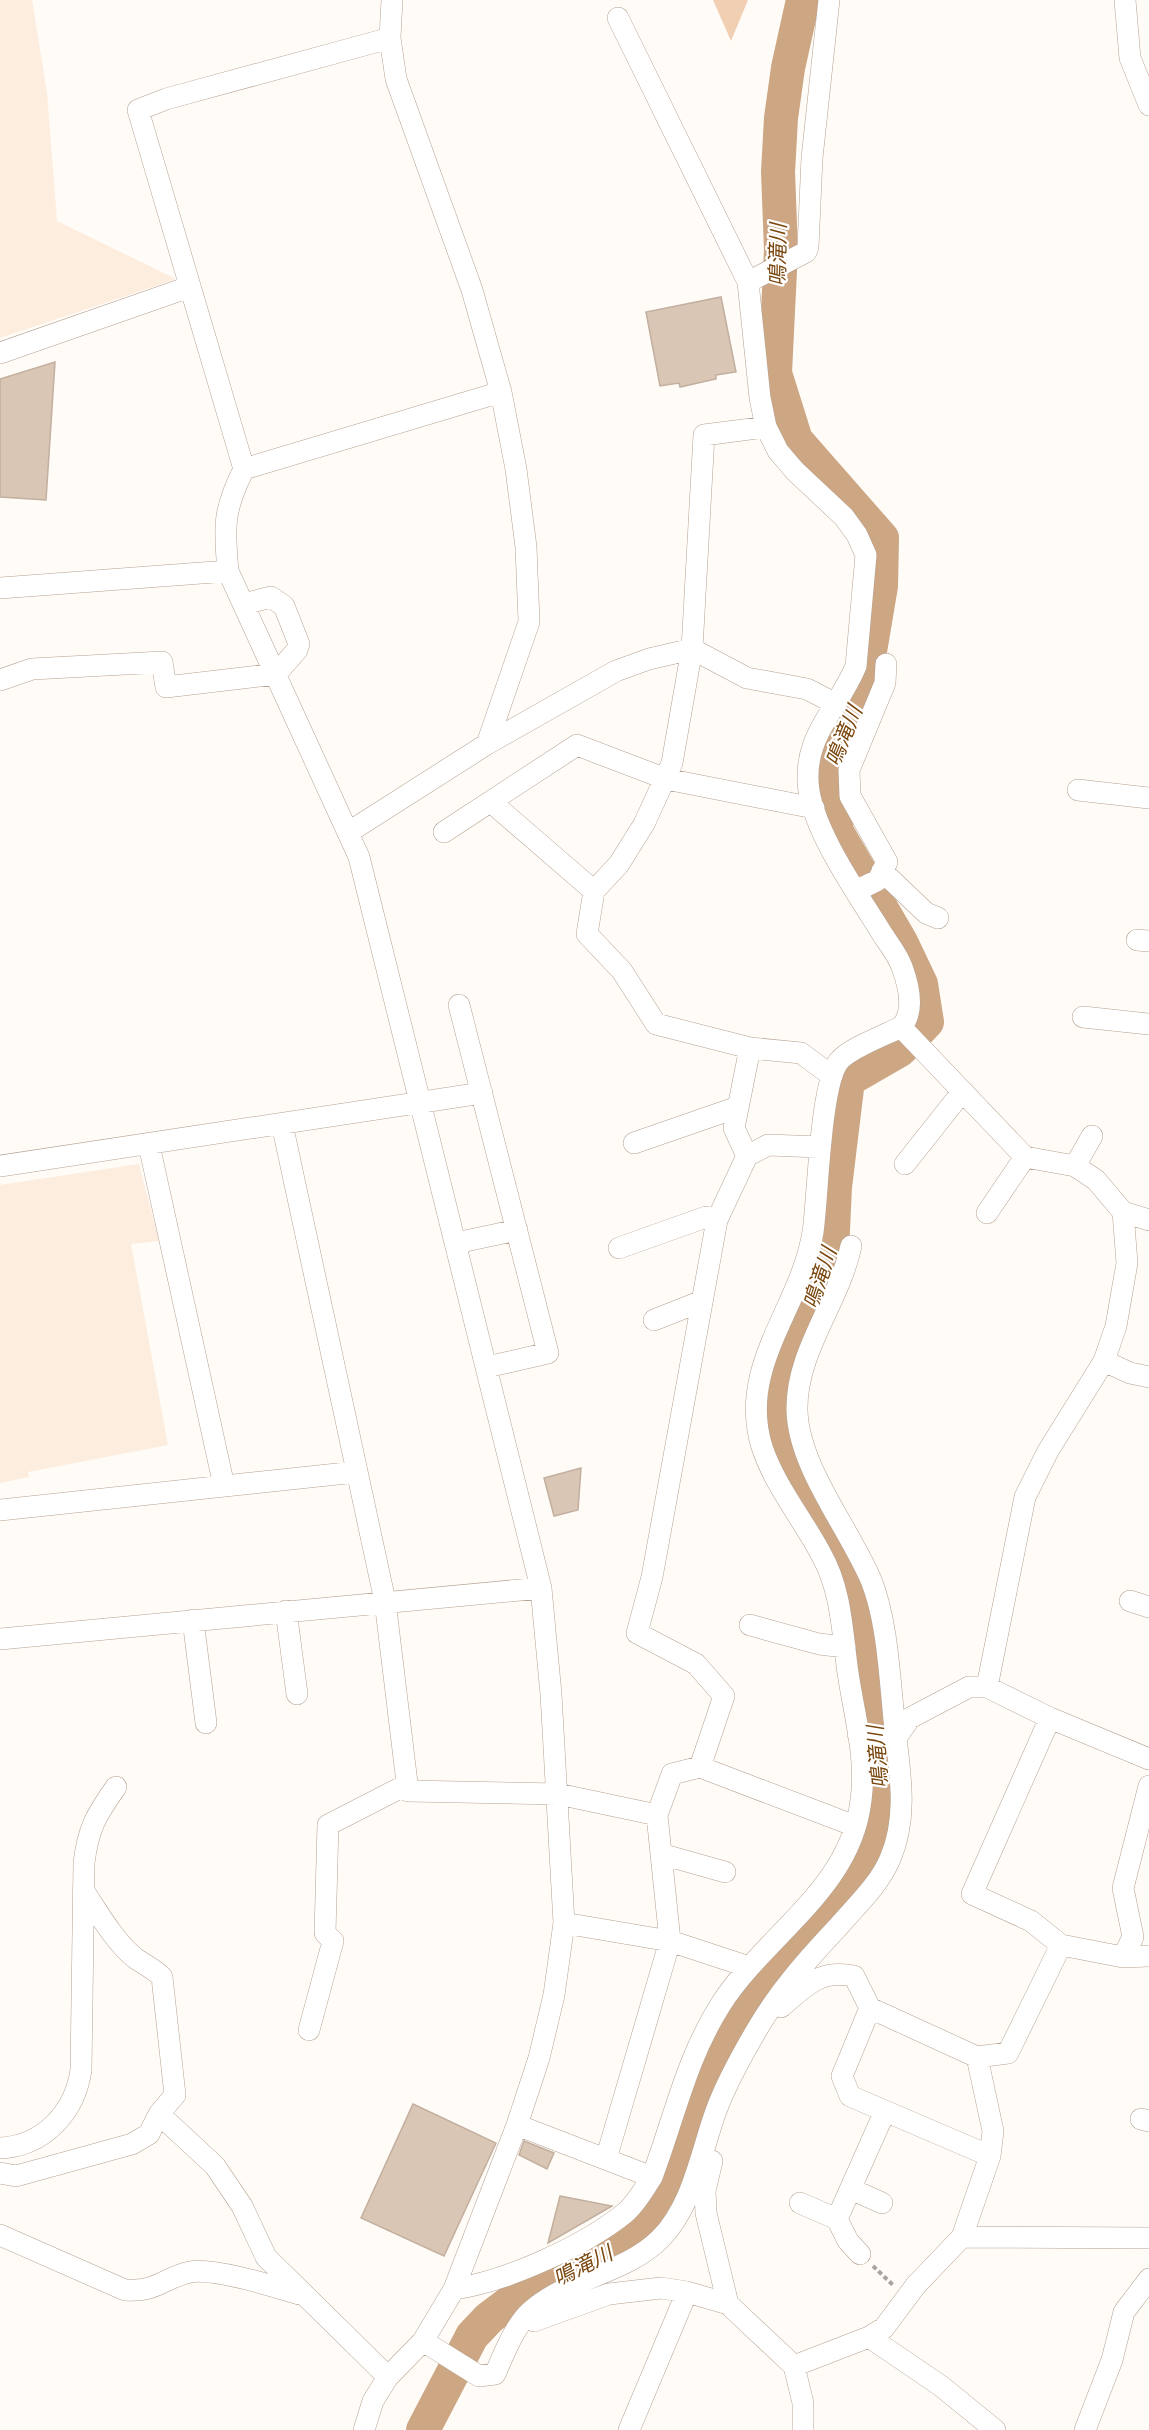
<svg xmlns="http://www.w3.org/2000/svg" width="1149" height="2430" font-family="'Work Sans','Noto Sans JP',sans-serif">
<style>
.built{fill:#fdeddf}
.green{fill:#f0cfb3}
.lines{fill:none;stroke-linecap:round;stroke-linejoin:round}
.river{stroke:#cda683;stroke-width:34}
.building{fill:#d9c6b5;stroke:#c3af9f;stroke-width:1.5}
.minor-casing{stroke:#b5a292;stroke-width:22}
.path{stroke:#a8a39e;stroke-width:4;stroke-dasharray:4.5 3;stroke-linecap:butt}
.minor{stroke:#fff;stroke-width:21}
.labels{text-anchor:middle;stroke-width:4.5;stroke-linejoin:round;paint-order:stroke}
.water-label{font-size:21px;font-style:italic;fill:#7a470e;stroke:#fff}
</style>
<rect width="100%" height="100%" fill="#fffbf7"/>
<!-- built -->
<path class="built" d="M 0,0 L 32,0 L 47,93 L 57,221 L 176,279 L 0,338 Z
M 139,1164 L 159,1241 L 131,1244 L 168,1445 L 28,1472 L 29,1477 L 0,1483 L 0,1185 Z"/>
<!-- green -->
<path class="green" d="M 713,0 L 748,0 L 731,41 Z"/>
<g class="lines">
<!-- river -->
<path class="river" d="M 423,2430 L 472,2336 L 489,2318 L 513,2300 L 612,2254 L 644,2224 L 664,2198 L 726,2048 L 756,1999 L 821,1928 L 849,1888 L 876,1840 L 882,1811 L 881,1759 L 864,1644 L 849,1573 L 786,1455 L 783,1414 L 783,1380 L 832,1251 L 835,1187 L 848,1080 L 900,1050 L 927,1022 L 921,984 L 901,942 L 837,832 L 828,772 L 864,687 L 881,586 L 882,538 L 796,440 L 775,373 L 781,250 L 778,172 L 781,118 L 788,68 L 803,0"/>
</g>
<!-- building -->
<path class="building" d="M 721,297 L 736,372 L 716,375 L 716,379 L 680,387 L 679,383 L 660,386 L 646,312 Z
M 55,362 L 46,500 L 0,497 L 0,379 Z
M 581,1468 L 578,1510 L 554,1516 L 544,1478 Z
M 413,2104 L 496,2143 L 444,2256 L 361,2218 Z
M 524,2141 L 554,2153 L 547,2169 L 519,2155 Z
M 560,2196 L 612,2206 L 548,2243 Z"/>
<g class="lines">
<!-- minor casing -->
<g class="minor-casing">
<path id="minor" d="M 392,0 L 390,38 L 396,79 L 472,290 L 501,392 L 516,469 L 526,547 L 529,622 L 487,744
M 1125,0 L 1130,58 L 1149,105
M 748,282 L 806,252 L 808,247 L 812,158 L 829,0
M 0,353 L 189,287
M 766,427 L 704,435 L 692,649 L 672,763 L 644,824 L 619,864 L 594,891 L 587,934 L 622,971 L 656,1024 L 750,1048 L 801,1053 L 832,1076
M 244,469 L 501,392
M 0,588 L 228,571
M 0,680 L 32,669 L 162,662 L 166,687 L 276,674 L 297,650 L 299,644 L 284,606 L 271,597 L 244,604
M 1078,790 L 1149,798
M 491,802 L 594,891
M 349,832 L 487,744 L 616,671 L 649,659 L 692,649 L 747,678 L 807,689 L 834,703
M 444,832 L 577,745 L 666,779 L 814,808
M 882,871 L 926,913 L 938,918
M 856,891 L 878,880 L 887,862 L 850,796 L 849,770 L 885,683 L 886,664
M 1137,940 L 1149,941
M 459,1005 L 548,1353 L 487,1367
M 1083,1017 L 1149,1024
M 901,1027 L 1025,1157 L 1075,1166 L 1096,1180 L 1123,1212 L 1127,1263 L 1116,1326 L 1104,1361 L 1048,1451 L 1025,1497 L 987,1687
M 282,1124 L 385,1601 L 408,1791 L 558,1794 L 657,1815 L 670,1941 L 606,2159
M 634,1143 L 738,1107
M 149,1145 L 224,1486
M 747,1156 L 734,1128 L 750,1048
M 905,1164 L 962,1092
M 0,1166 L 482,1093
M 1075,1166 L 1092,1136
M 1123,1212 L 1149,1220
M 987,1213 L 1025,1157
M 456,1243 L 517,1230
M 851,1246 C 839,1303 796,1351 797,1410 C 798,1466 849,1528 871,1580 C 889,1624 890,1690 896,1738 L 858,1734
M 619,1248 L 706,1217 L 717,1220
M 654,1320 L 702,1301
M 1104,1361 L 1130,1373 L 1149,1377
M 0,1510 L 356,1472
M 1130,1601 L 1149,1607
M 286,1611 L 297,1694
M 193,1620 L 206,1723
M 750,1625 L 819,1644 L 845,1647
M 0,1639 L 541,1588
M 1050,1718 L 972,1894 L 1031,1921 L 1061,1945
M 700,1767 L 724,1696 L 696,1664 L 637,1633 L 652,1577 L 717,1220 L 747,1156 L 768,1145 L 820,1147
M 657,1815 L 672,1774 L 700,1767 L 855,1826
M 661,1854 L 725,1872
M 564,1923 L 670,1941 L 749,1967
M 1123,1957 L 1149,1956
M 781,2007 C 806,1986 819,1969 854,1976 L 870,2008 L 842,2076 L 850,2096 L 990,2156 L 962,2237
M 870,2008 L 977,2057 L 993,2131 L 990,2156
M 309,2030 L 333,1941 L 325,1933 L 328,1825 L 406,1785
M 977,2057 L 1008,2053 L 1061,1945 L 1123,1957 L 1133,1937 L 1123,1888 L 1149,1786
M 159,2114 L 215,2166 L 242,2206 L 266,2257 L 388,2377
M 1141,2119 L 1149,2121
M 517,2125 L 652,2177
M 0,2148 C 44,2146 75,2112 81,2070 L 84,1863 C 88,1829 96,1815 116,1787
M 712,2161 L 705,2191 L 706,2213 L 728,2304
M 0,2173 L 16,2176 L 132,2144 L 149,2134 L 159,2114 L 175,2095 L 162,1977 C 154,1969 145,1965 135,1958 C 114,1941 98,1912 83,1890
M 851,2189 L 882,2203
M 800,2203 L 837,2219
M 0,2235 L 125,2290 C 158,2292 163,2278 190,2272 C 213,2267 276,2287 299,2294
M 860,2254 L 848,2241 L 837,2219 L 885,2111
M 454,2289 C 505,2282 584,2246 625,2213 C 636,2204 644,2189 652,2177 C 675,2116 686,2059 721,2004 C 766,1934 851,1889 861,1800 C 867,1758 854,1714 848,1673 C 842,1632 842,1591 821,1554 C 802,1518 775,1486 762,1447 C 737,1366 801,1308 813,1232 C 818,1199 820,1084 839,1061 C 850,1048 885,1035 901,1027 C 915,1012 909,986 902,967 C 898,955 888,943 881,932 C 857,893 816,835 809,791 C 801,737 838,710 856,666 L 866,555 L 857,535 L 844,517 L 795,471 L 778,451 L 766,427 L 760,398 L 748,282 L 618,18
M 534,2321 L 609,2294 L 661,2288 L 687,2292 L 728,2304 L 794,2366 L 803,2403 L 803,2430
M 869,2337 L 941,2386 L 995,2430
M 423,2341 L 479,2376 L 495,2374 C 504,2354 514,2327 530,2312 C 567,2278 625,2274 660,2239 C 693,2206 701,2152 716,2111 C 727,2081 743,2053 759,2026 C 781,1989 809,1958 838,1927 C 856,1906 879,1885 890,1859 C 907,1820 901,1779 896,1738 L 910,1718 L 969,1687 L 987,1687 L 1050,1718 L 1149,1759
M 794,2366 L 869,2337 L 884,2328 L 916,2285 L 962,2237 L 1149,2238
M 364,2430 L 373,2401 L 388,2377 L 423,2341 L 454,2289 L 517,2125 L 539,2058 L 554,1995 L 564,1923 L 551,1694 L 541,1588 L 359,857 L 228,571 C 224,527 223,510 244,469 L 138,110 L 166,99 L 390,38
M 629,2430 L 687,2292
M 1085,2430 L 1112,2360 L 1124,2312 L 1149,2279"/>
</g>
<!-- path -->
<path class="path" d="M 873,2266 L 894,2286"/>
<!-- minor -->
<use href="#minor" class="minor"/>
</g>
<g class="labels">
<!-- water labels -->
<g class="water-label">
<text transform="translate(778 255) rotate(-89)" y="7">鳴滝川</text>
<text transform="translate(844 736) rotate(-68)" y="7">鳴滝川</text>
<text transform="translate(820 1278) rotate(-72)" y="7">鳴滝川</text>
<text transform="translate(878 1757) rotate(-95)" y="7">鳴滝川</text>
<text transform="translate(583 2266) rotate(-27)" y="7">鳴滝川</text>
</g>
</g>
</svg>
